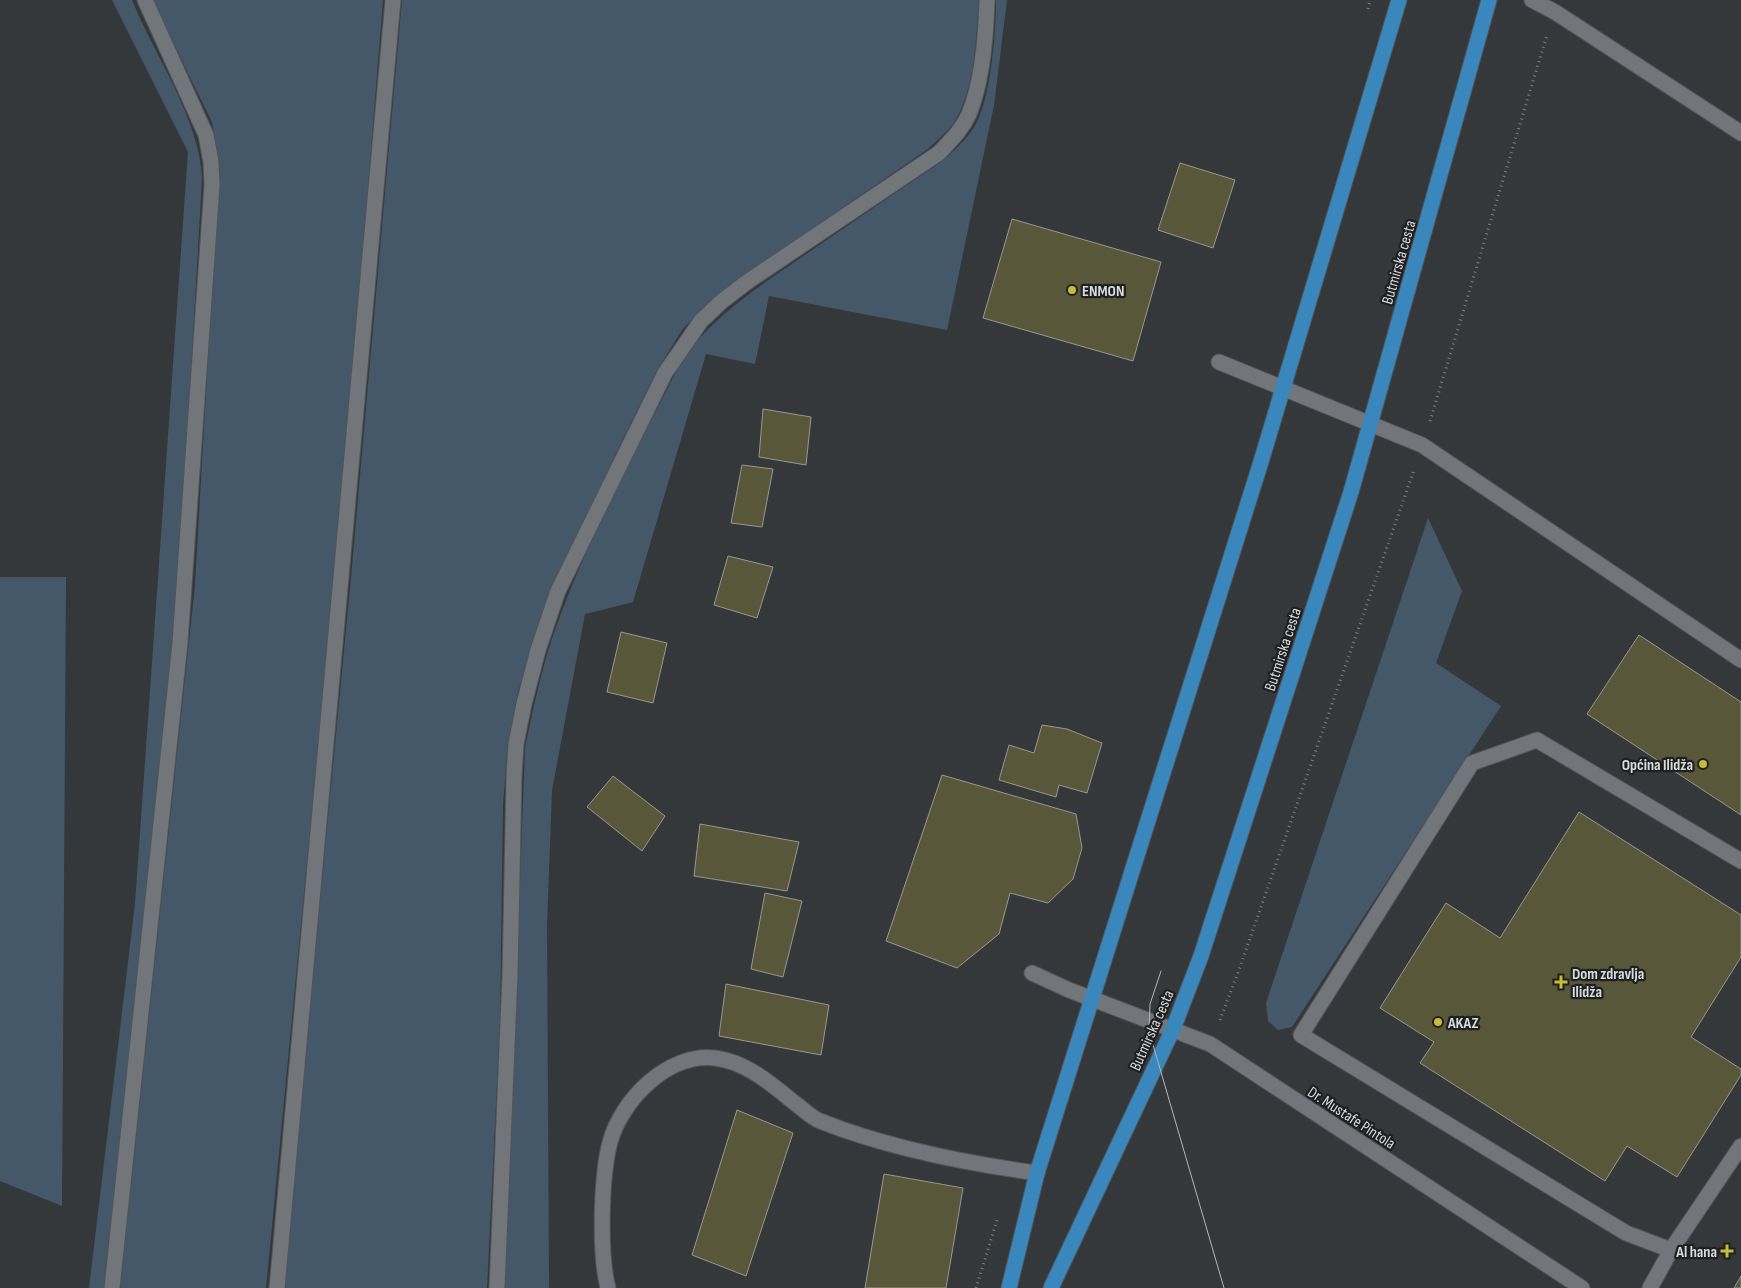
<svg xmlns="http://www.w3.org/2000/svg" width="1741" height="1288" font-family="'Sofia Sans Condensed',sans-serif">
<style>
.green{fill:#45586a}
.building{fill:#59573a;stroke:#989792}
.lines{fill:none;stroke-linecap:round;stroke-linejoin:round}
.minor-casing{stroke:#515456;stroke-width:17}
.major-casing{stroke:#515456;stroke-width:17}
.path{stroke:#7b7e81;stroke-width:3;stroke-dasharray:1 4;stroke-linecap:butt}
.minor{stroke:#727579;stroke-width:15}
.major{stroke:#3a87bd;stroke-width:15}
.tram{stroke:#b3b6b9;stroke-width:1}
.poi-dot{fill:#c5bc3d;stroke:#1e1f21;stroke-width:2}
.labels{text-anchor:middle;stroke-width:4.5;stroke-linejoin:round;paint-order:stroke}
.street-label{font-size:16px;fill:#d8dbdd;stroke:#1e1f21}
.poi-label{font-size:16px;font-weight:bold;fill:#d8dbdd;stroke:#1e1f21;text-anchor:start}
</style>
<rect width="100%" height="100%" fill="#35383b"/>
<!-- green -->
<path class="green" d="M 112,0 L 132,0 C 155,57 199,117 202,178 L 179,584 L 167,709 L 104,1288 L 89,1288 L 135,904 L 188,152 Z
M 152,0 L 383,0 L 347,446 L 266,1288 L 120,1288 L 195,585 L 219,165 L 212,122 Z
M 402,0 L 979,0 C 976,38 975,92 953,124 C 946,133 936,141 928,149 L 742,277 L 706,305 L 682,330 L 656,372 L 617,451 L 543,613 L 518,692 L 508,743 L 503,804 L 500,1022 L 487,1288 L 283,1288 L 351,578 Z
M 996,0 L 1007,0 L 994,105 L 947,330 L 769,296 L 755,364 L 706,354 L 633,602 L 585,614 L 552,790 L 547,925 L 549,1288 L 505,1288 L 525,748 C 534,705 543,661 559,619 C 592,529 640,444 683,358 C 715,315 758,287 802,257 C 847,226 892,195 938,164 C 951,154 963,143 973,129 C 991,102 996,32 996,0 Z
M 1428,518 L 1462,591 L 1436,663 L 1501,706 L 1292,1027 L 1278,1030 L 1268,1021 L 1266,1003 Z
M 0,577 L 66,577 L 62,1206 L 0,1181 Z"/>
<!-- building -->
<path class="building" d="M 1180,163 L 1235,180 L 1213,248 L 1158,230 Z
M 1012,219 L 1161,262 L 1133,361 L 983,318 Z
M 763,409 L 811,417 L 806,465 L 759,457 Z
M 742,465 L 773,469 L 762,527 L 731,523 Z
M 728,556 L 773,567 L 757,618 L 714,605 Z
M 621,632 L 667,643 L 653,703 L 607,692 Z
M 1639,635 L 1741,702 L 1741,815 L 1587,714 Z
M 1042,725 L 1067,729 L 1102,743 L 1087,793 L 1059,785 L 1056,797 L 999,780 L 1009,745 L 1034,753 Z
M 942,775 L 1076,814 L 1082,848 L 1073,879 L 1048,903 L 1010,893 L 999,934 L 957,968 L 886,941 Z
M 613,776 L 665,816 L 642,851 L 587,807 Z
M 1579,812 L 1741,915 L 1741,957 L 1691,1037 L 1741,1069 L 1741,1075 L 1677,1177 L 1627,1146 L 1605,1181 L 1420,1063 L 1434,1042 L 1380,1008 L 1446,903 L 1500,938 Z
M 700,824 L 799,842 L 787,891 L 694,876 Z
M 765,893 L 802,901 L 783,977 L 751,969 Z
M 726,984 L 829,1005 L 821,1055 L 719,1036 Z
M 737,1110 L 793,1133 L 746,1276 L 692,1255 Z
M 884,1174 L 963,1188 L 946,1288 L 865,1288 Z
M 1741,1276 L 1741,1288 L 1734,1288 Z"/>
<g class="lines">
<!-- minor casing -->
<g class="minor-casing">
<path id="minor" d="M 1532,0 L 1555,12 L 1741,133
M 1219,362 L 1422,445 L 1741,660
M 1032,973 L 1069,990 L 1210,1044 L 1582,1288
M 1671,1250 L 1626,1233 L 1301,1035 L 1472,763 L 1537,740 L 1741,861
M 112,1288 L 180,643 L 212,185 L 211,162 L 206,135 L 145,0
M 277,1288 L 393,0
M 497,1288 L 510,975 L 514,777 L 516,744 L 524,704 L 538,650 L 558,591 L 665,373 L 701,321 L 721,302 L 747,282 L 939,153 C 950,141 962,130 969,114 C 983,80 986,36 987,0
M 608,1288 C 599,1253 601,1177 610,1142 C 622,1099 668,1053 715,1058 C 747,1062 771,1084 796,1104 C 803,1109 812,1118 820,1121 C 888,1148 964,1163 1037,1173
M 1650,1288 L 1671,1250 L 1741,1146"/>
</g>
<!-- major casing -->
<g class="major-casing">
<path id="major" d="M 1009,1288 L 1037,1173 L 1260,465 L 1399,0
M 1051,1288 L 1173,1029 L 1201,956 L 1351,492 L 1489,0"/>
</g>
<!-- path -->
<path class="path" d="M 1368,9 L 1370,0
M 1430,421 L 1547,35
M 1220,1020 L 1240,967 L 1414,470
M 976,1288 L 998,1217"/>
<!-- minor -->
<use href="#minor" class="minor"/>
<!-- major -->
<use href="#major" class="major"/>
<!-- tram -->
<path class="tram" d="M 1161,971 L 1150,1004 L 1149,1031 L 1224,1288"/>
</g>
<!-- markers -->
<g class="poi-dot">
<circle cx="1072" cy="290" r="5"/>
<circle cx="1703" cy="764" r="5"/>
<path d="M1558.5 974.5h5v5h5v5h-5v5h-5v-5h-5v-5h5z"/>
<circle cx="1438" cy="1022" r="5"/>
<path d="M1724.5 1243.5h5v5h5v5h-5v5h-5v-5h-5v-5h5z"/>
</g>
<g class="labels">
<!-- street labels -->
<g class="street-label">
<text transform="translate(1398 262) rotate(-74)" y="6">Butmirska cesta</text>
<text transform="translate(1282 649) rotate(-72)" y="6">Butmirska cesta</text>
<text transform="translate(1151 1030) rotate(-66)" y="6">Butmirska cesta</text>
<text transform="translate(1352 1117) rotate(33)" y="6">Dr. Mustafe Pintola</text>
</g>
<!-- poi labels -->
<g class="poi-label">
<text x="1082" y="296">ENMON</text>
<text x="1693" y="770" text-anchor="end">Općina Ilidža</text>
<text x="1572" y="979">Dom zdravlja<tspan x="1572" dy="18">Ilidža</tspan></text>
<text x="1448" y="1028">AKAZ</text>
<text x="1717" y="1257" text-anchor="end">Al hana</text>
</g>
</g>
</svg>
